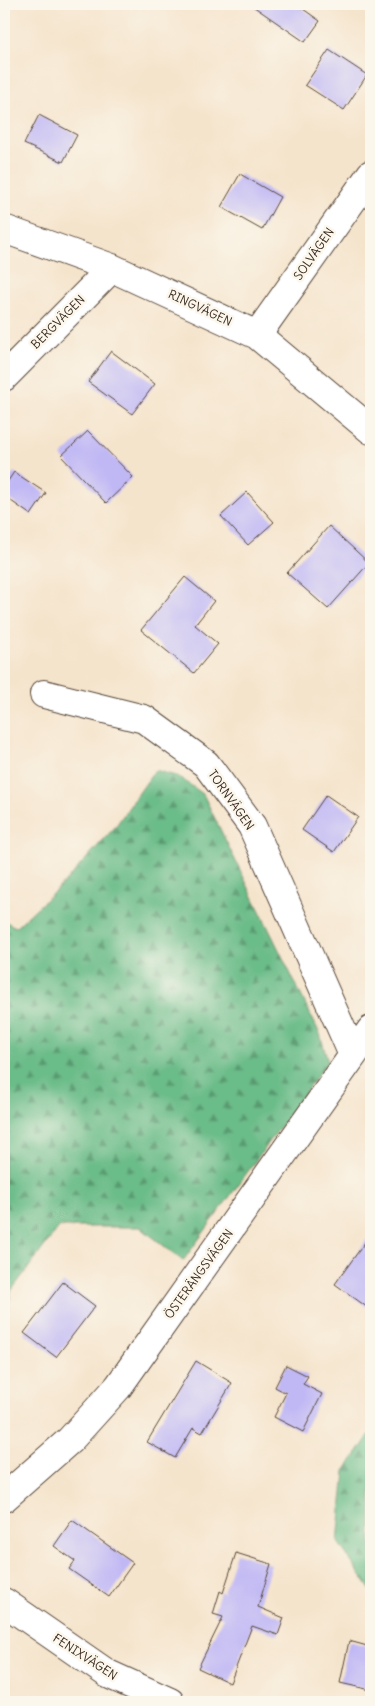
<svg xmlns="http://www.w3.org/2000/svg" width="375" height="1706" font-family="Delius,sans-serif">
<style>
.forest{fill:url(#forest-firs);stroke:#527353}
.building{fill:#c0b8f4}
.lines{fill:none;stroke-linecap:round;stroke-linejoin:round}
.minor-casing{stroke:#574638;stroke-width:30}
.minor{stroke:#fff;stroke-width:28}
.labels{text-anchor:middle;stroke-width:5;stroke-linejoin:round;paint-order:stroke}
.street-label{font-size:12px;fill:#3b2a1e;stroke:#fbf7ec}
</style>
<defs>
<pattern id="forest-firs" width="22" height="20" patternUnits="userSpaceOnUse" patternTransform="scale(1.25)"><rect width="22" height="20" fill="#6abc88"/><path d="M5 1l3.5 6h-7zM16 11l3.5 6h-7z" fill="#58996f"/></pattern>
</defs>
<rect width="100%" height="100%" fill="#fbf7ec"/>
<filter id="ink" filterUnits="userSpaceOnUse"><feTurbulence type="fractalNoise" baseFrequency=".02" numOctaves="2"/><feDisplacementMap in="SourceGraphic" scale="10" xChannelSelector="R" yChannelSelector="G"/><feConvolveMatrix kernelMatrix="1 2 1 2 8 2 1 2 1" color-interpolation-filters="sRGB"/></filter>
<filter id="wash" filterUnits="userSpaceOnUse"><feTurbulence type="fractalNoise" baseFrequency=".0096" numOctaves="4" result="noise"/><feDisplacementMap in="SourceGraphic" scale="20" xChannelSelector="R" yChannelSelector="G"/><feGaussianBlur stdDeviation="1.12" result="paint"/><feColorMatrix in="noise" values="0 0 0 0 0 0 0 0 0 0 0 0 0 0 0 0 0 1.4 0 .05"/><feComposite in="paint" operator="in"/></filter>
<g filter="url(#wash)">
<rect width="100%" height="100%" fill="#f5e4cc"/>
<!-- forest -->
<path class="forest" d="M 155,770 L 179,777 L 203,794 L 320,1034 L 328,1061 L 183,1261 L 140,1227 L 59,1227 L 11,1291 L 4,1336 L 4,921 L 16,927 L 66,881 L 115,827 Z
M 371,1433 L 371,1591 L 338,1542 L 345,1471 Z"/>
<g id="blocks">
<!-- building -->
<path class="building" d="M 250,4 L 296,4 L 320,21 L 305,42 Z
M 329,50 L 367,75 L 344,110 L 305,85 Z
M 39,115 L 77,135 L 63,162 L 24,144 Z
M 240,174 L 280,197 L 262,230 L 221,207 Z
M 111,351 L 155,384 L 132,414 L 88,382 Z
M 88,431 L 133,477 L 106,503 L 61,456 Z
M 14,472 L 46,493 L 31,515 L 4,496 L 4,487 Z
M 247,492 L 274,522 L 248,545 L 221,516 Z
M 329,526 L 369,563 L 328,609 L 287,573 Z
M 185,577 L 214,601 L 195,625 L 218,644 L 194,673 L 141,630 Z
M 326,795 L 358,817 L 334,852 L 302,830 Z
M 371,1234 L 371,1310 L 335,1284 Z
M 63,1282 L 95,1306 L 56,1357 L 24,1333 Z
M 196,1361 L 232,1383 L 202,1433 L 193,1428 L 175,1458 L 147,1442 Z
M 286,1365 L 308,1376 L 303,1384 L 322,1394 L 303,1432 L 274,1417 L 286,1393 L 275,1387 Z
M 72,1520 L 133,1563 L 109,1597 L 69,1569 L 75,1561 L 54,1546 Z
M 236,1553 L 271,1564 L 258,1607 L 284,1618 L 278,1635 L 252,1626 L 230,1683 L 198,1668 L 223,1617 L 213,1614 L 220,1591 L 223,1593 Z
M 349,1641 L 371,1647 L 371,1690 L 340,1683 Z"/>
</g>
</g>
<g filter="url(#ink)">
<use href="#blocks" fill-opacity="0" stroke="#574638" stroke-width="1"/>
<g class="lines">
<!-- minor casing -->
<g class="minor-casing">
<path id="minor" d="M 4,229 L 112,268 L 257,335 L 371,430
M 257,335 L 371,174
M 4,377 L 112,268
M 44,694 L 144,719 L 206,764 L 252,826 L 353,1055
M 4,1498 L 70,1440 L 118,1387 L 371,1030
M 4,1602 L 108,1674 L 170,1702"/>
</g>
<!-- minor -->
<use href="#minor" class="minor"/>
</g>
</g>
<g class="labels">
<!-- street labels -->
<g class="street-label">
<text transform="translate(314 254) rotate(-55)" y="4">SOLVÄGEN</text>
<text transform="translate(200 308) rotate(25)" y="4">RINGVÄGEN</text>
<text transform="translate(58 322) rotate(-45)" y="4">BERGVÄGEN</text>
<text transform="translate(231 800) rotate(55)" y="4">TORNVÄGEN</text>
<text transform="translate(199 1274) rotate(-54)" y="4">ÖSTERÄNGSVÄGEN</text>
<text transform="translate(85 1657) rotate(33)" y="4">FENIXVÄGEN</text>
</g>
</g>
<!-- margin -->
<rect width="375" height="1706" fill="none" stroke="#fbf7ec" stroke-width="20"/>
</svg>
